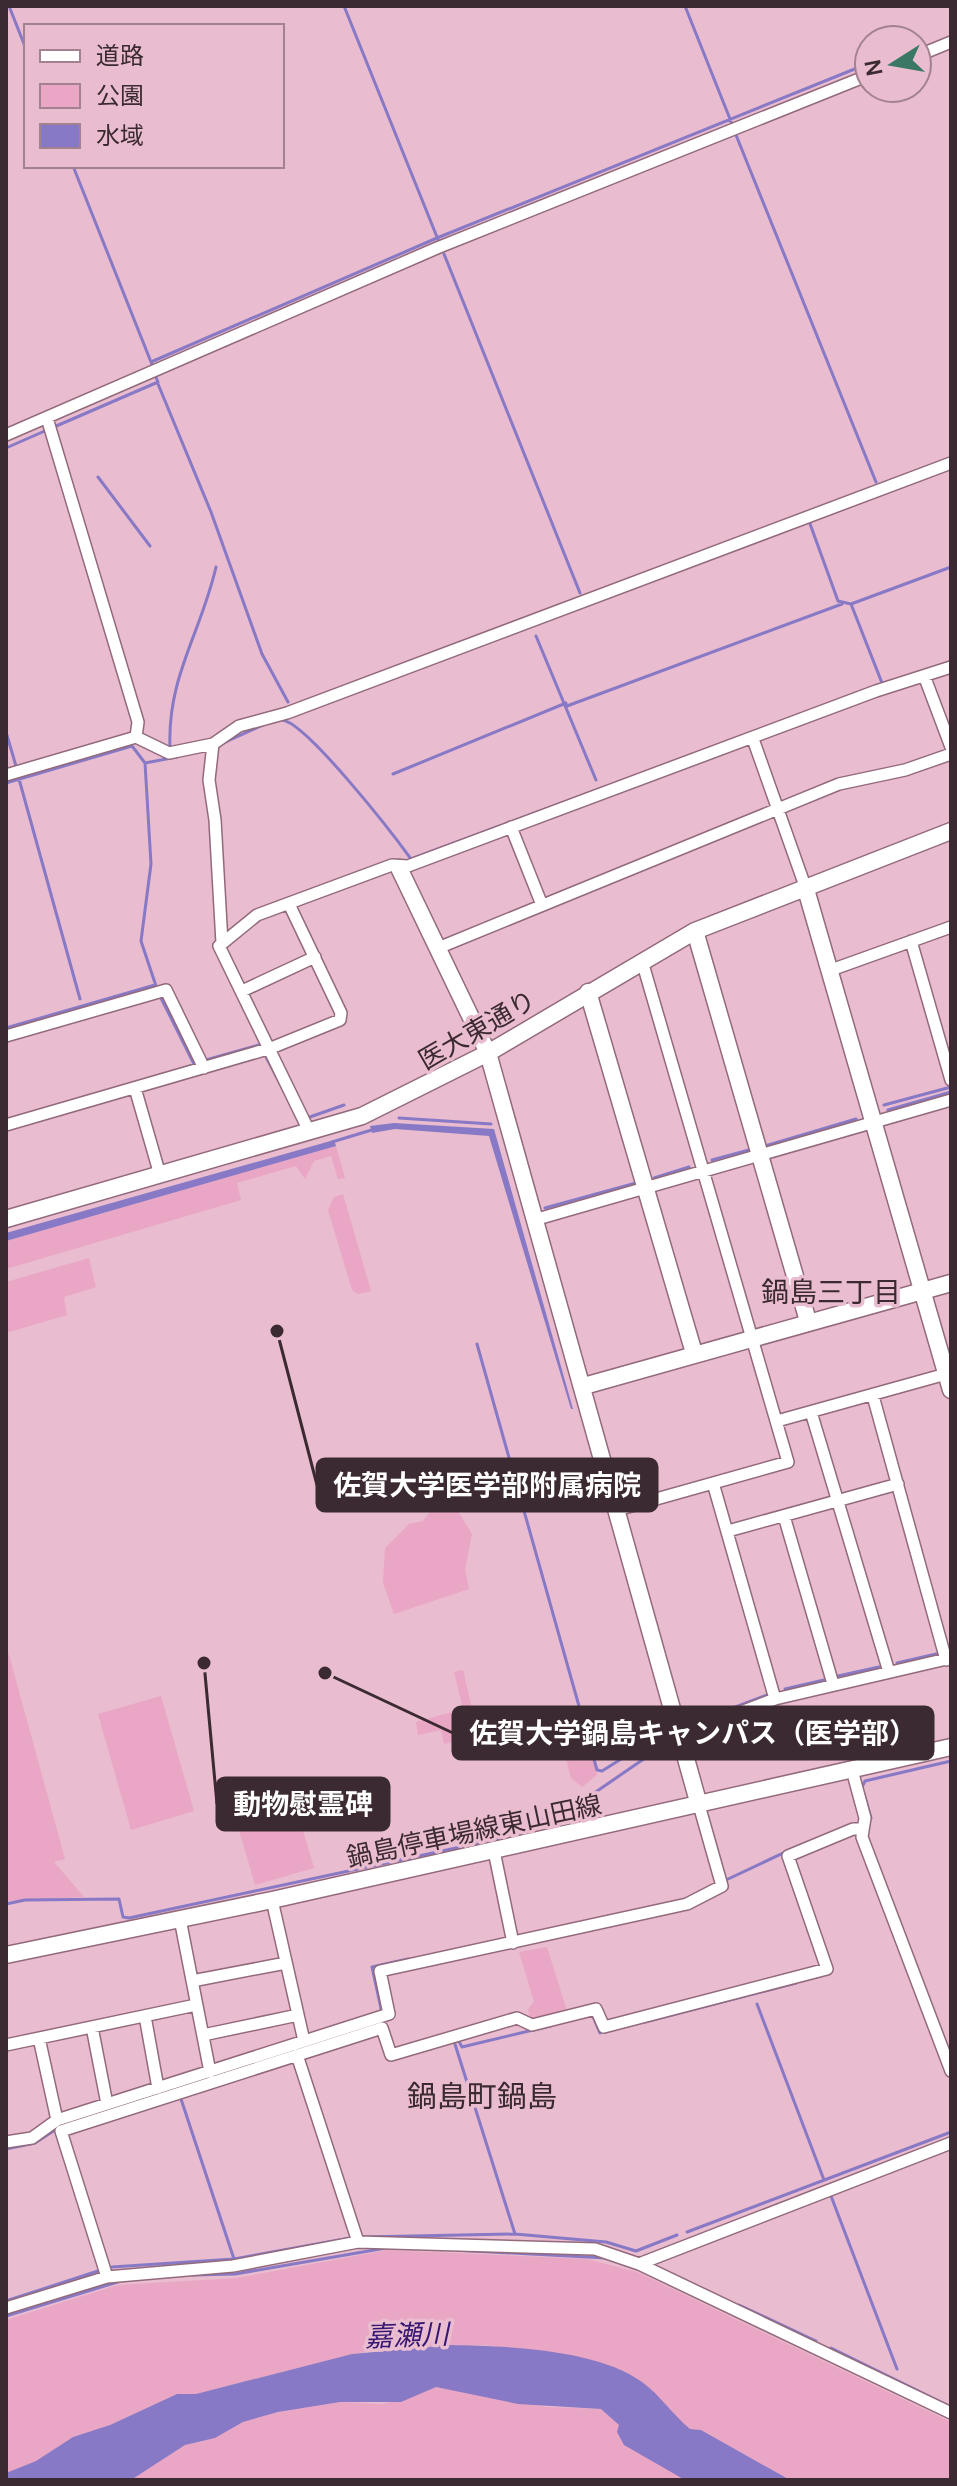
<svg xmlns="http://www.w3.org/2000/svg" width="957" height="2486" font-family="Manrope,'Noto Sans JP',sans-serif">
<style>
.green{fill:#eaa6c5}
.water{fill:#8779c5}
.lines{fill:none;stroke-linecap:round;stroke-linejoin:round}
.stream{stroke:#8779c5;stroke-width:3}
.street-casing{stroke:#936a7c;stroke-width:14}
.secondary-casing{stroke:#936a7c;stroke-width:19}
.street{stroke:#fff;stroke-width:11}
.secondary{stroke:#fff;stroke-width:16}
.labels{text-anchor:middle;stroke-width:7;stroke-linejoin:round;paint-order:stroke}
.street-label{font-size:26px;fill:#3b2a31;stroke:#e9bccf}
.neighbourhood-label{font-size:28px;fill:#3b2a31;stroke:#e9bccf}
.water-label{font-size:28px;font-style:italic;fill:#361873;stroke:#e9bccf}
.quarter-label{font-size:30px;fill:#3b2a31;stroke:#e9bccf}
.leader{fill:none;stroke:#3b2a31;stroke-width:3}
.callout-dot{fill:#3b2a31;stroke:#e9bccf;stroke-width:3}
.callout{fill:#3b2a31;stroke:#3b2a31;stroke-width:3}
.callout-label{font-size:28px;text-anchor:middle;font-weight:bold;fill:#fff}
</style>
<rect width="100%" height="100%" fill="#e9bccf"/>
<!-- green -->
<path class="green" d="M 336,1146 L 345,1178 L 338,1179 L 331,1156 L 314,1161 L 305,1179 L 296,1166 L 237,1183 L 241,1200 L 6,1269 L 6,1241 Z
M 343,1194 L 371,1291 L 358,1294 L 352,1290 L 328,1210 L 334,1197 Z
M 89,1258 L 96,1287 L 64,1297 L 67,1315 L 6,1333 L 6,1282 Z
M 434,1489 L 448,1495 L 472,1534 L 465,1569 L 469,1589 L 394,1614 L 383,1583 L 385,1548 L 409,1524 L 423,1521 L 433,1508 Z
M 6,1644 L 65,1859 L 54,1862 L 84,1897 L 6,1901 Z
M 463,1670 L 473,1713 L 468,1738 L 444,1744 L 441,1730 L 418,1735 L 416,1722 L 463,1709 L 454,1672 Z
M 161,1696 L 194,1811 L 131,1830 L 98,1714 Z
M 583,1725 L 597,1775 L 582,1787 L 571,1778 L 559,1732 Z
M 296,1806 L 314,1868 L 255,1885 L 237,1823 Z
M 547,1947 L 567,2011 L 530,2019 L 528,2009 L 534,2002 L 519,1952 Z
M 387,2250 L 587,2259 L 637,2272 L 951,2422 L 951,2480 L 790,2480 L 701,2430 L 690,2429 L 676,2418 L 520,2350 L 484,2345 L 393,2348 L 352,2354 L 196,2394 L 177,2394 L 110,2425 L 73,2437 L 36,2461 L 6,2473 L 6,2320 L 118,2285 L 237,2278 Z
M 436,2387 L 547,2407 L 601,2409 L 685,2480 L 131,2480 L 185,2445 L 215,2438 L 243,2422 L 278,2412 L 340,2402 L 383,2404 Z"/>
<!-- water -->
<path class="water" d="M 394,1123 L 494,1129 L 573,1409 L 571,1409 L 489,1136 L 395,1129 L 372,1133 L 370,1126 Z
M 334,1140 L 336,1146 L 6,1241 L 6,1233 Z
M 451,2345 C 505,2346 597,2349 642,2382 C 660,2395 673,2415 690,2429 L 701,2430 L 790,2480 L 685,2480 L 624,2445 L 617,2432 L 619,2425 L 601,2409 L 518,2404 L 436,2387 L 401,2402 L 340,2402 L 278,2412 L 243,2422 L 215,2438 L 185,2445 L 131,2480 L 6,2480 L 6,2473 L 36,2461 L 73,2437 L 110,2425 L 177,2394 L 196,2394 L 352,2354 Z"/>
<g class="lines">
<!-- stream -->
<path class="stream" d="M 9,6 L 26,49
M 344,6 L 439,242
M 685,6 L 732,124
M 736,135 L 876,482
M 73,166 L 151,362
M 444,254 L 580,593
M 153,368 L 151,362 L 437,238 L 867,64
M 158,384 L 211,512 L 262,654 L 288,702
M 54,427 L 158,382 L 155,375
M 6,448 L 47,430
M 98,477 L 150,546
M 809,521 L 838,601 L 851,604 L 882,683
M 851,604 L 951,567
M 536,636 L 596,780
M 567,706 L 842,604
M 282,720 C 306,722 393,834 411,859 L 602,788
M 6,732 L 16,766
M 219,745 L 263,725
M 170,748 C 167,677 201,633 216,567
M 145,763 L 177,757
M 393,774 L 566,703
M 19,779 L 80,999
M 6,783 L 132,746 L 145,763 L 151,864 L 141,941 L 157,989
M 160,996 L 194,1064 L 198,1062
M 6,1028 L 155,985
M 265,1055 L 300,1121
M 206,1060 L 259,1045 L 261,1048
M 884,1105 L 951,1087
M 888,1110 L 951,1092
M 307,1118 L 344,1105
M 399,1118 L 491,1124
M 332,1142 L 375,1129
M 765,1146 L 856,1119
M 712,1160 L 749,1150
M 654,1178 L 689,1167
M 545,1208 L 636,1183
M 477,1344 L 597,1770 L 602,1771 L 661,1734
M 897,1663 L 936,1654
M 838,1676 L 879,1667
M 785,1689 L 824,1680
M 693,1723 L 767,1695
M 862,1787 L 865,1781 L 951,1761
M 864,1794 L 871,1818
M 514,1832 L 587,1798 L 664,1745
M 726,1880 L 798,1846
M 6,1904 L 25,1900 L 119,1899 L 123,1917 L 129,1918 L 498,1839
M 757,2004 L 824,2180
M 382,2013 L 372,1967 L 408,1959
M 592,2014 L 600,2033
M 645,2022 L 796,1983
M 458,2040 L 462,2047 L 550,2026
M 454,2041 L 515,2234
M 181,2099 L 234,2259
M 6,2149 L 35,2143 L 58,2128
M 831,2196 L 897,2369
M 687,2232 L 951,2132
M 362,2237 L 515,2234 L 606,2242 L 636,2251 L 677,2235
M 454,2250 L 606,2258
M 112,2267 L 234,2259 L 350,2238
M 192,2275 L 235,2274 L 386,2248
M 6,2301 L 98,2271
M 739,2305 L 816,2341
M 6,2316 L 121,2281
M 831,2348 L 951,2407"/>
<!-- street casing -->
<g class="street-casing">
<path id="street" d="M 917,56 L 951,42
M 47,418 L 138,722 L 136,737
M 6,435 L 437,248 L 869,75
M 925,678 L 951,747
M 753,739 L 805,886
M 213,744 L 209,780 L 215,820 L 222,943
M 6,775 L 136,737 L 169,753 L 213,744 L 239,726 L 287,713 L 951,463
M 511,827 L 542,905
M 911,941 L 951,1080
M 438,948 L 839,784 L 905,770 L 951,754
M 831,970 L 951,927
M 242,991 L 315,957
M 6,1036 L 166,990 L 204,1068
M 135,1088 L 160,1175
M 6,1125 L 271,1048 L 340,1020 L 341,1013 L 289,904
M 310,1133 L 219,946 L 257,915 L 392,865 L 408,866 L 876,691 L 951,667
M 534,1220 L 951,1100
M 873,1396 L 946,1660
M 811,1412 L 889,1672
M 777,1421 L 946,1374
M 713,1483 L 775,1699
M 617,1510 L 788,1462 L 642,961
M 784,1516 L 833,1684
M 728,1531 L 898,1484
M 681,1735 L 775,1699 L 951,1658
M 852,1770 L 865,1818 L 862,1837 L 951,2071
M 494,1851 L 513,1943
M 272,1900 L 304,2041
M 180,1919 L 210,2072
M 192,1981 L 286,1963
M 145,2016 L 158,2088
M 92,2027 L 107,2104
M 203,2035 L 298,2015
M 39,2038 L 57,2120
M 6,2045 L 196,2005
M 297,2055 L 358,2242
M 6,2142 L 32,2138 L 57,2120 L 389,2014 L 380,1971 L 687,1904 L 722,1886 L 699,1805
M 639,2264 L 951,2143
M 107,2277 L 61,2131 L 382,2028 L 391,2055 L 517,2018 L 532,2025 L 596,2009 L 604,2027 L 827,1969 L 788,1856 L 853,1829 L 862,1829
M 6,2308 L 107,2277 L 233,2266 L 358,2242 L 595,2249 L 639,2264 L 951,2413"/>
</g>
<!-- secondary casing -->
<g class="secondary-casing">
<path id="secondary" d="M 399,868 L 488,1053 L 699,1805
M 805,886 L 951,1390
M 695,931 L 808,1321
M 588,992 L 694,1353
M 6,1219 L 362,1116 L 488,1053 L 695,931 L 951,831
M 584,1386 L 951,1283
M 6,1955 L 272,1900 L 951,1747"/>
</g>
<!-- street -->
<use href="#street" class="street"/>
<!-- secondary -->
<use href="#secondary" class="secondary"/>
</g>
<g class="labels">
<!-- street labels -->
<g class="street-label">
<text transform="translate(477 1030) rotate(-30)" y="9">医大東通り</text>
<text transform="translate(474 1831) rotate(-12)" y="9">鍋島停車場線東山田線</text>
</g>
<!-- neighbourhood labels -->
<g class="neighbourhood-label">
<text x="831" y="1302">鍋島三丁目</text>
</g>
<!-- water labels -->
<g class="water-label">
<text transform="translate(407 2335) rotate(-2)" y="10">嘉瀬川</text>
</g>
<!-- quarter labels -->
<g class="quarter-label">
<text x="482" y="2107">鍋島町鍋島</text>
</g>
</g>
<!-- callouts -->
<path class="leader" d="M277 1331L317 1485M325 1673L453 1733M204 1663L217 1804"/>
<g class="callout-dot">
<circle cx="277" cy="1331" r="8"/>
<circle cx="325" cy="1673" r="8"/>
<circle cx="204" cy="1663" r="8"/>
</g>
<g class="callout">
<rect x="317" y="1459" width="340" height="52" rx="8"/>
<rect x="453" y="1707" width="480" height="52" rx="8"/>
<rect x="217" y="1778" width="172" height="52" rx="8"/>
</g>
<g class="callout-label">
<text x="487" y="1495">佐賀大学医学部附属病院</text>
<text x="693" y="1743">佐賀大学鍋島キャンパス（医学部）</text>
<text x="303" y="1814">動物慰霊碑</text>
</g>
<!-- border -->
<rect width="957" height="2486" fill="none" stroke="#3b2a31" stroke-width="16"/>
<!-- legend -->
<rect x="24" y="24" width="260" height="144" fill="#e9bccf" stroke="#a38290" stroke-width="2"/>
<rect x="40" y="50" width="40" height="12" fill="#ffffff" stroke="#a38290" stroke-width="2"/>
<text x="96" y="64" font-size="24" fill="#3b2a31">道路</text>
<rect x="40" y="84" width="40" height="24" fill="#eaa6c5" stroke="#a38290" stroke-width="2"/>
<text x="96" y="104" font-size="24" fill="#3b2a31">公園</text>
<rect x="40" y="124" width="40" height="24" fill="#8779c5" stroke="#a38290" stroke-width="2"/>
<text x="96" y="144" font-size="24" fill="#3b2a31">水域</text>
<!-- north arrow -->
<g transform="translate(893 64) rotate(259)"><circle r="38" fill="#e9bccf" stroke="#a38290" stroke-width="2"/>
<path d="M0-6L14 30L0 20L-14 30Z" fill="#3a7865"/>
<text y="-12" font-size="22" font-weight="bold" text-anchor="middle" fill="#3b2a31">N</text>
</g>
</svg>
